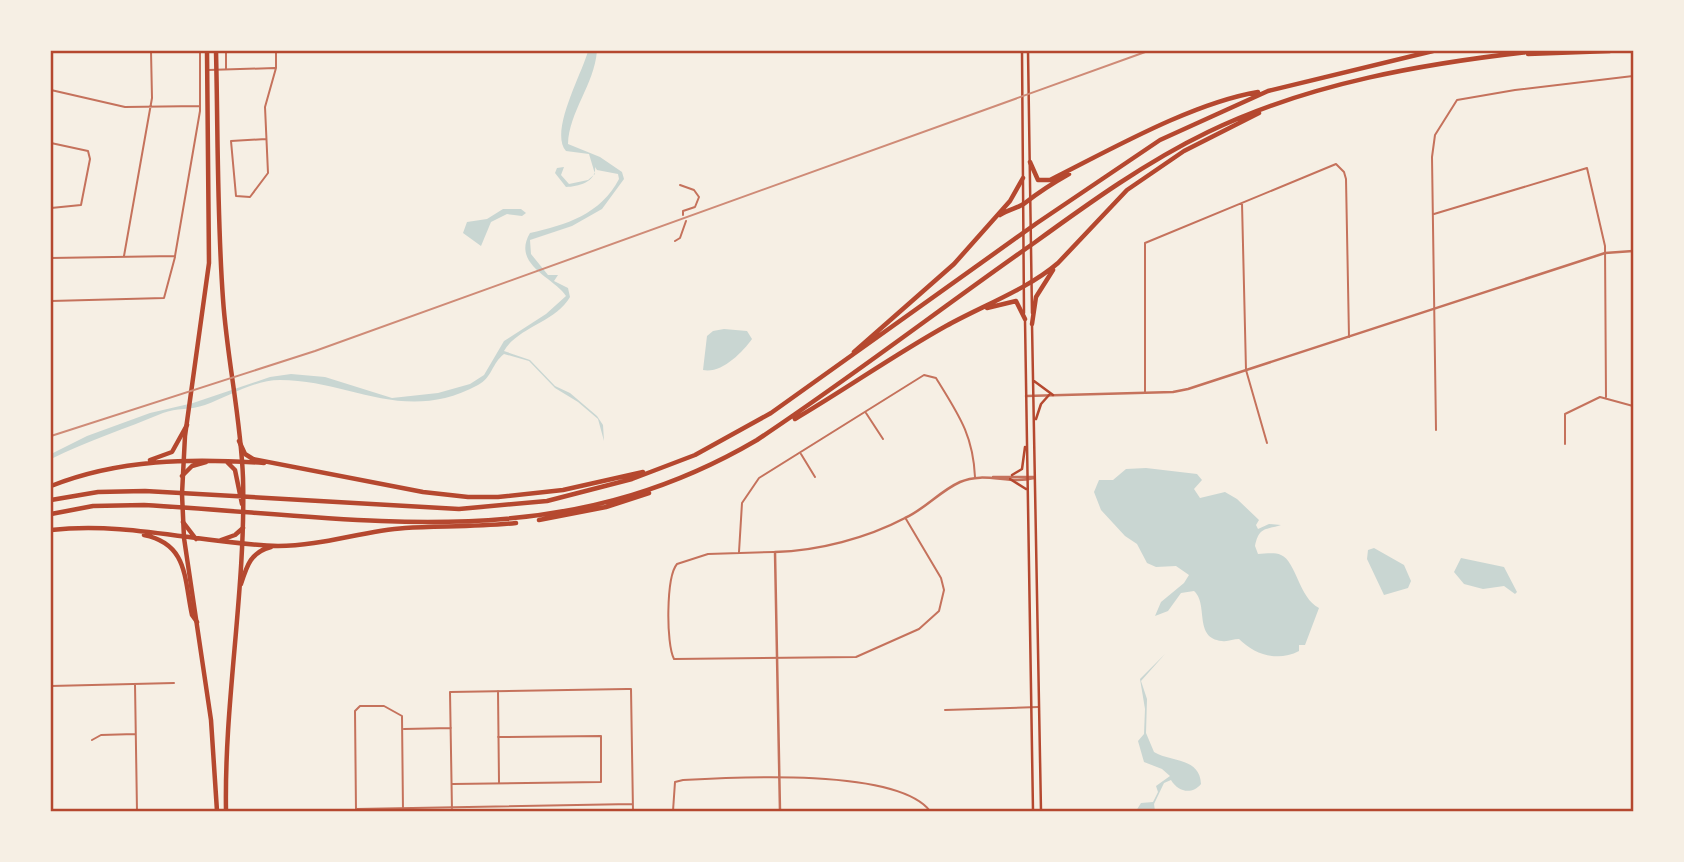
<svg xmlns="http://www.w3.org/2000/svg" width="1684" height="862" font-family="Helvetica,sans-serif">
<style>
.water{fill:#c9d6d2}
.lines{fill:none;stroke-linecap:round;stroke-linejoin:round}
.minor{stroke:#c5725c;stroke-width:2}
.tertiary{stroke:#c5725c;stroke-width:2.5}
.secondary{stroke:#b5482f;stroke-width:2.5}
.trunk{stroke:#b5482f;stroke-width:4.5}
.motorway{stroke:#b5482f;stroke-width:4.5}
.rail{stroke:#cf8b77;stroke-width:2}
.neatline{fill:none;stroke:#b5482f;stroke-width:2.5}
</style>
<rect width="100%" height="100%" fill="#f6efe4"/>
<!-- water -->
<path class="water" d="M 588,51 L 597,51 C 594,85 569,112 568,144 L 600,157 L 622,172 L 624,179 L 602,209 L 572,226 L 530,240 L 531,254 L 548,275 L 558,275 L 554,281 L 568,288 L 570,297 C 556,322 518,327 504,351 L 530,360 L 555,386 L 570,393 L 597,416 L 603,425 L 604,441 L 598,419 L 578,402 L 555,388 L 529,361 L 504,354 C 492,363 492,378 478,385 C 404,425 350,380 280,380 C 254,380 228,397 205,405 C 191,410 176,408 163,413 C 125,429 87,441 51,459 L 51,454 L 87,436 L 150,413 L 193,403 L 270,377 L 291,374 L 325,377 L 392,398 L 438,393 L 470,384 L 484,375 L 504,341 L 546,314 L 566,296 C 555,278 511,265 530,233 C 566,225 601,214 619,179 L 618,174 L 597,170 L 595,167 C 597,181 579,187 566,187 L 555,173 L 557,168 L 564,167 L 561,175 L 569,184 L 588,180 L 595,174 L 589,154 L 566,151 C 549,132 582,74 588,51 Z
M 503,209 L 521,209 L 526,213 L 522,216 L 507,214 L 491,222 L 481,246 L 463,233 L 467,222 L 487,219 Z
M 724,329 L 747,331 L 752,339 C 742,353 721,374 703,370 L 707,336 L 713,331 Z
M 1146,468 L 1197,474 L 1202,480 L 1194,489 L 1200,498 L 1225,492 L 1237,499 L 1259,520 L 1256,525 L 1258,529 L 1269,524 L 1281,525 C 1266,530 1259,526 1255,546 L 1258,554 C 1265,554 1274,552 1281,555 C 1296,561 1299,598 1319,608 L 1305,645 L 1299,645 L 1299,651 C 1278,662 1255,655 1239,639 C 1233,639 1228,642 1222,641 C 1193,638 1209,604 1194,591 L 1181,593 L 1168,611 L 1155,616 L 1161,602 L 1184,583 L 1189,575 L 1176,566 L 1156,567 L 1147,563 L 1137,544 L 1125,536 L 1101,510 L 1094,492 L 1099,480 L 1113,480 L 1126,469 Z
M 1374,548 L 1404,565 L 1411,581 L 1408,588 L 1384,595 L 1367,559 L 1368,550 Z
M 1461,558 L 1504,567 L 1517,592 L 1515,594 L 1504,586 L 1483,589 L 1464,584 L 1454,572 Z
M 1165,654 L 1141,681 L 1147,699 L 1146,733 L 1154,752 C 1170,762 1200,757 1201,784 C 1192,795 1178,792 1171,780 L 1164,783 L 1154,804 L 1155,811 L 1136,811 L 1141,803 L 1153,802 L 1158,792 L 1156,786 L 1170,776 L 1162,769 L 1144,762 L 1138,741 L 1144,734 L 1145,709 L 1140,679 Z"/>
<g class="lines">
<!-- minor -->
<path class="minor" d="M 226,51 L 226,68
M 208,70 L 275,68
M 51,90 L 125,107 L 200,106
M 266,139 L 231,141 L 236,196 L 250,197 L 268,173 L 265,107 L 276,68 L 276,51
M 51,143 L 88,151 L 90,159 L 81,205 L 51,208
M 680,185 L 694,190 L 699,197 L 695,207 L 683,211 L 683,215
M 1242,203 L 1246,370 L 1267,443
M 1434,214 L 1587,168 L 1605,246 L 1606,397
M 675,241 L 680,238 L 686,221
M 124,256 L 152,98 L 151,51
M 51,258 L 175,256 L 200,111 L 200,51
M 51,301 L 164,298 L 175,257
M 1145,392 L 1145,243 L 1336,164 L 1344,172 L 1346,179 L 1349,337
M 866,413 L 883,439
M 1436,430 L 1432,157 L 1435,135 L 1457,100 L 1515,90 L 1633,76
M 1565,444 L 1565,414 L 1600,397 L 1633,406
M 801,454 L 815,477
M 739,552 L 742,503 L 759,478 L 924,375 L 936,378 C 958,414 973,434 975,477
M 774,552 L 708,554 L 677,564 C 666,577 666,644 674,659 L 856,657 L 919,629 L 939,611 L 944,590 L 941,578 L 906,519
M 135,684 L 137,811
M 51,686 L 174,683
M 498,691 L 499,782
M 945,710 L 1038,707
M 404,729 L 451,728
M 92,740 L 101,735 L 135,734
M 453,784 L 601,782 L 601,736 L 498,737
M 356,809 L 632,804
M 356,811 L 355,711 L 360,706 L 384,706 L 402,716 L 403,811
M 452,811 L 450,692 L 627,689 L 631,689 L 633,811
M 673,811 L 675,782 L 683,780 C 736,777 897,768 930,811"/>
<!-- tertiary -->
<path class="tertiary" d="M 1026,396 L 1173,392 L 1188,389 L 1605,253 L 1633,251
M 993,477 L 1034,477
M 780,811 L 775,552 C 818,551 867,538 905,518 C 925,509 940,491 960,482 C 985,471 1009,485 1034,478"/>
<!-- secondary -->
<path class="secondary" d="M 1022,51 L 1024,313
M 1028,51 L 1032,313
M 1025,320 L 1033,811
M 1032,324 L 1041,811
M 1034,381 L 1053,395
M 1036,419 L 1041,404 L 1049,395
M 1012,475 L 1022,469 L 1025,447
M 1010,479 L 1026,489"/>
<!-- trunk -->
<path class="trunk" d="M 207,51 L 209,263 L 185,436 L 182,494 L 184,538 L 211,720 L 217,811
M 216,51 C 218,134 217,217 223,299 C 227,359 241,419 243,478 C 246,590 224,700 226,811"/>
<!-- motorway -->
<path class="motorway" d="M 1528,54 L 1610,51
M 1030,162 L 1038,180 L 1050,180 C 1110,150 1192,103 1258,92
M 1000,215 C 1008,209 1019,208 1025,203 C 1039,192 1053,183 1069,174
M 1058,263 L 1127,190 L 1184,151 L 1259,113
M 987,308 L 1016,301 L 1025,319
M 1032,324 L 1036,297 L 1053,270
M 854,352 L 954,264 L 1010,201 L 1023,178
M 795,419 C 846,389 894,355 946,326 C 982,306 1028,289 1058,263
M 239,441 L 245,454 L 253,459 L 423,492 L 468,497 L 498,497 L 563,490 L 643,472
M 150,460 L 172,452 L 187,425
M 227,462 L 235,470 L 242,504
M 182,476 L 192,466 L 206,462
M 51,486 C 119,459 191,458 264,463
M 51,500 L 98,492 L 145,491 L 459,509 L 547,501 L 632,479 L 695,455 L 771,413 L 1037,223 L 1160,140 L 1268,91 L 1433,51
M 51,514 L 93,506 L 144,505 C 364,517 554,559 757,440 C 852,377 941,308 1034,243 C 1089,203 1146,162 1208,132 C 1309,83 1426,63 1536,51
M 539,520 L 606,507 L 649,493
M 183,522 L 196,539
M 51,530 C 127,521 203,544 278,546 C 322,546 362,531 405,528 C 442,526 479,527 516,523
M 144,535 C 188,544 184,578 192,615 L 197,622
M 221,540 L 235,535 L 243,528
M 241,584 C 247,565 251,552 271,547"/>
<!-- rail -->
<path class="rail" d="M 51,436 L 315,351 L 1148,51"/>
</g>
<!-- border -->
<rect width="1684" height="862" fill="none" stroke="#f6efe4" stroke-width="105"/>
<rect x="52" y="52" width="1580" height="758" class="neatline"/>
</svg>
